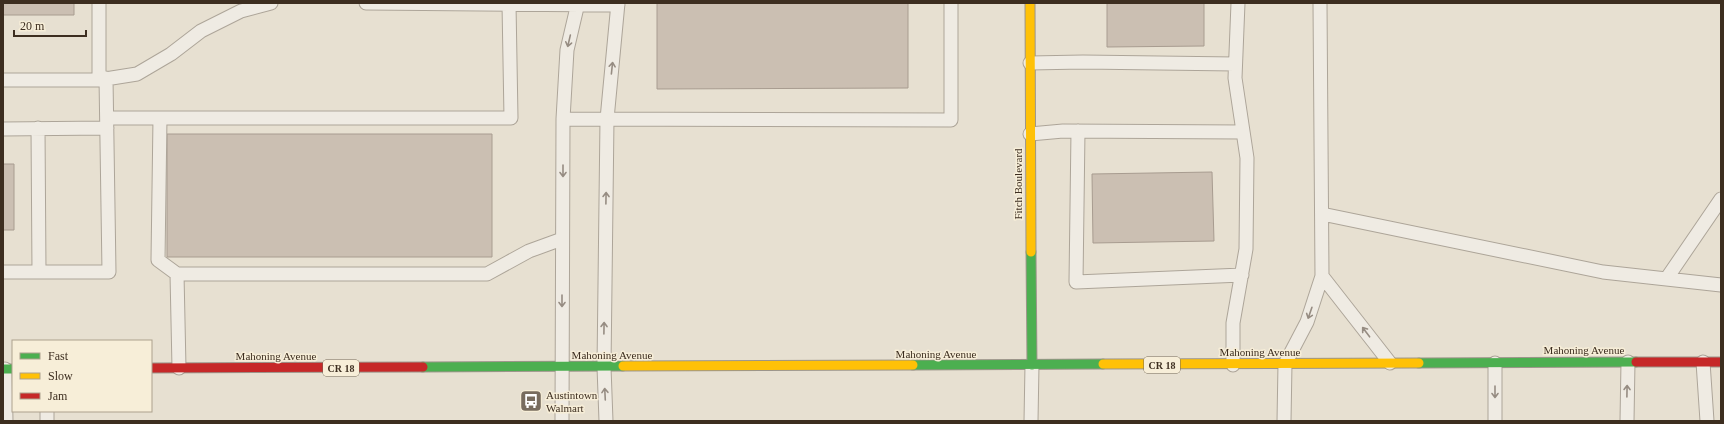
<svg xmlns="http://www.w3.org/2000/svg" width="1724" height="424" font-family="Georgia,serif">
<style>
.building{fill:#cbbfb2;stroke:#a89c90}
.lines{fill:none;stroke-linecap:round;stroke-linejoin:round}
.lane-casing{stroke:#ada599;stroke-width:15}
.fast-casing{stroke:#9c958a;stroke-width:11}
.slow-casing{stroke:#9c958a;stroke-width:11}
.jam-casing{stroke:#9c958a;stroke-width:11}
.lane{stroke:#efebe3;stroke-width:13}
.fast{stroke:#4caf50;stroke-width:9}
.slow{stroke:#ffc107;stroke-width:9}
.jam{stroke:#c62828;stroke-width:9}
.oneway{stroke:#968c82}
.labels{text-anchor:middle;stroke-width:3;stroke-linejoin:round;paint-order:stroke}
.shield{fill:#f7eed8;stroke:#756857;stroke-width:1}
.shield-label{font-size:10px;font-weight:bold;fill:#3d2e20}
.street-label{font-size:11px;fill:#3d2e20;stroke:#f7eed8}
.poi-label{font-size:11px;fill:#3d2e20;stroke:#f7eed8;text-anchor:start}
</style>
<rect width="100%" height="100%" fill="#e7e0d1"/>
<!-- building -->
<path class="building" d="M 3,3 L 74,3 L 74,15 L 3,15 Z
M 657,3 L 908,3 L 908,88 L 657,89 Z
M 1107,3 L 1204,3 L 1204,46 L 1107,47 Z
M 167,134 L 492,134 L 492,257 L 167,257 Z
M 3,164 L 14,164 L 14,230 L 3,230 Z
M 1212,172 L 1214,241 L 1093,243 L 1092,174 Z"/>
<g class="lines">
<!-- lane casing -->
<g class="lane-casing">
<path id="lane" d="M 366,3 L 618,5
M 1030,63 L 1083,62 L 1235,64
M 3,80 L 99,80 L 137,74 L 171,54 L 201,31 L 241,11 L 271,3
M 99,80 L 99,3
M 107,118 L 511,118 L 509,4
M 160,118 L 158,260 L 177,274
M 563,119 L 951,120 L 951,3
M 38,128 L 39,272
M 3,129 L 107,128
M 1078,131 L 1076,282 L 1242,275
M 1030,134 L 1063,131 L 1243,132
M 1322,214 L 1603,272 L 1721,285
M 3,272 L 109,272 L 106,78
M 1322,276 L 1390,363
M 1667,278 L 1721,199
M 1703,362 L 1707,421
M 1495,363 L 1495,421
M 1233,365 L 1233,323 L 1246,249 L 1247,158 L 1235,78 L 1238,3
M 179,368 L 177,274 L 487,274 L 529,251 L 562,239
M 5,369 L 6,421
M 47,411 L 47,421
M 562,421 L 563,119 L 567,50 L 578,3
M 606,421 L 604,367 L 607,119 L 618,3
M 1031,421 L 1032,365
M 1284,421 L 1285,364 L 1307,322 L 1322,276 L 1320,3
M 1627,421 L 1628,362"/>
</g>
<!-- fast casing -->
<g class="fast-casing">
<path id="fast" d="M 1031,252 L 1032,365
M 1419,363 L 1636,362
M 913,365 L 1103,364
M 423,367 L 623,366
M 3,369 L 13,369"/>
</g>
<!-- slow casing -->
<g class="slow-casing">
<path id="slow" d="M 1030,3 L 1031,252
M 1103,364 L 1419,363
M 623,366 L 913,365"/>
</g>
<!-- jam casing -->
<g class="jam-casing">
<path id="jam" d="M 1636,362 L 1721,362
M 151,368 L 423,367"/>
</g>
<!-- lane -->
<use href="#lane" class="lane"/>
<!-- fast -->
<use href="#fast" class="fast"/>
<!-- slow -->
<use href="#slow" class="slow"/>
<!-- jam -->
<use href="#jam" class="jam"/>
</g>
<!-- one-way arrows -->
<defs><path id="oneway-shaft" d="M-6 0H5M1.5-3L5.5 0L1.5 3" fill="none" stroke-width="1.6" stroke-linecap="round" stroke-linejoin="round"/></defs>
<g class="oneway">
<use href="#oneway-shaft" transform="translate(569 41) rotate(103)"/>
<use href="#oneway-shaft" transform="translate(612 68) rotate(-84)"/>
<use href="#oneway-shaft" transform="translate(563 171) rotate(90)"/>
<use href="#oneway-shaft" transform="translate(606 198) rotate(-89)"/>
<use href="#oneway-shaft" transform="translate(562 301) rotate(90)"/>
<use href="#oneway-shaft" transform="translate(1310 313) rotate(109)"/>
<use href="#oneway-shaft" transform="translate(604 328) rotate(-89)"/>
<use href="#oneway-shaft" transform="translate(1366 332) rotate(-127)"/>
<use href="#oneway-shaft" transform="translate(1627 391) rotate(-89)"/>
<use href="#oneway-shaft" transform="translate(1495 392) rotate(90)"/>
<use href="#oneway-shaft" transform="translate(605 394) rotate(-93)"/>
</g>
<!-- icons -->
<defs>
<g id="bus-square" transform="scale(1.15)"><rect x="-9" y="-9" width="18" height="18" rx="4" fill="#786c5e" stroke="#f7eed8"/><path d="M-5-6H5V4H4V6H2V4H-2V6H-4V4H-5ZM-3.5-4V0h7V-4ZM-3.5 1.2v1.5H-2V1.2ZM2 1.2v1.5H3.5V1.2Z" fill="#fff"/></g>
</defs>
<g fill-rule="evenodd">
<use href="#bus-square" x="531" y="401"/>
</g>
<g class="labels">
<!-- shield labels -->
<g class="shield">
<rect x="1144" y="357" width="36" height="16" rx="3"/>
<rect x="323" y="360" width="36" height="16" rx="3"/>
</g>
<g class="shield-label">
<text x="1162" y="369">CR 18</text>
<text x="341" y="372">CR 18</text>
</g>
<!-- street labels -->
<g class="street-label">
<text transform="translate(1018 184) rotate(-90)" y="4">Fitch Boulevard</text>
<text x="1584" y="354">Mahoning Avenue</text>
<text x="1260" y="356">Mahoning Avenue</text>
<text x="936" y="358">Mahoning Avenue</text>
<text x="612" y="359">Mahoning Avenue</text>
<text x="276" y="360">Mahoning Avenue</text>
</g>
<!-- poi labels -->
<g class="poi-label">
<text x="546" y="399">Austintown<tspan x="546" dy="13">Walmart</tspan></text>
</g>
</g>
<!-- border -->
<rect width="1724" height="424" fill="none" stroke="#3d2e20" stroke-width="8"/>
<!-- legend -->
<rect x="12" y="340" width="140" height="72" fill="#f7eed8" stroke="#ada18e"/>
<rect x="20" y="353" width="20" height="6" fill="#4caf50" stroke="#ada18e"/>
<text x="48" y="360" font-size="12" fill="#3d2e20">Fast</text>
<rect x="20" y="373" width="20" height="6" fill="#ffc107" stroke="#ada18e"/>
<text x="48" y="380" font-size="12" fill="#3d2e20">Slow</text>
<rect x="20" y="393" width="20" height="6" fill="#c62828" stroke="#ada18e"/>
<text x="48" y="400" font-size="12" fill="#3d2e20">Jam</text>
<!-- scale -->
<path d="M14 30v6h72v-6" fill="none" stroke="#3d2e20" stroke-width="2"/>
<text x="20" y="30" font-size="12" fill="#3d2e20" stroke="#f7eed8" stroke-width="3" paint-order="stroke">20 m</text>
</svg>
